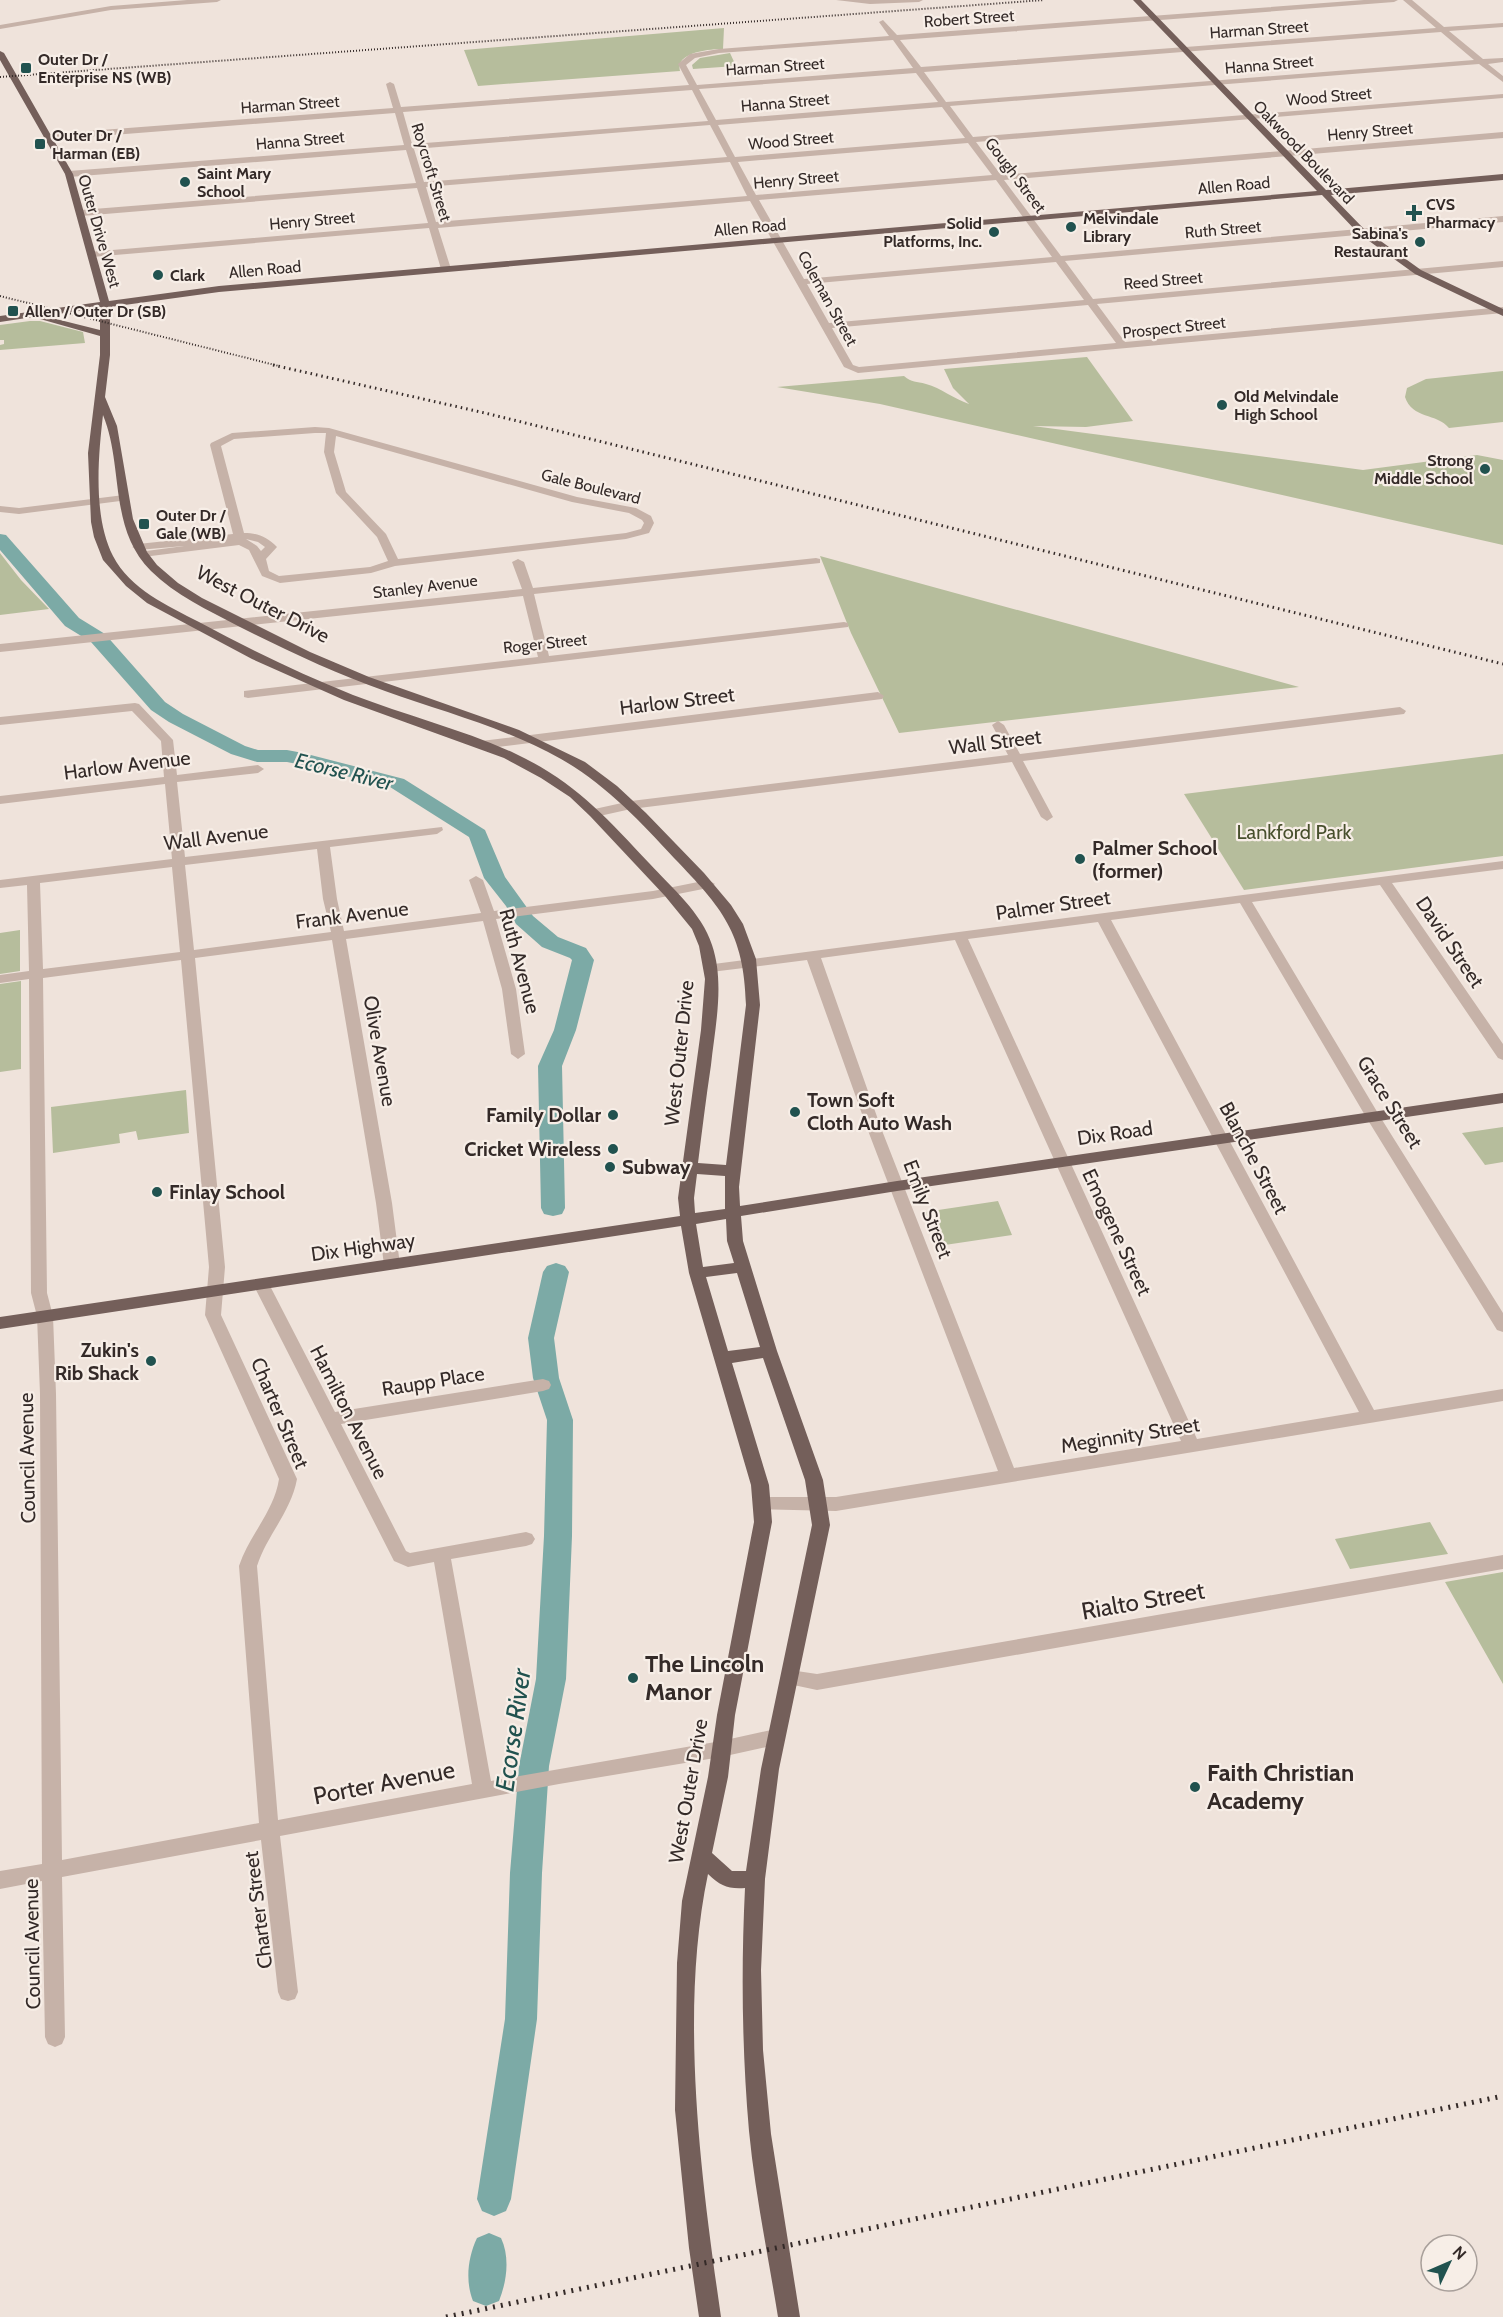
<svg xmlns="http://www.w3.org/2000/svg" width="1503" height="2317" font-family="Cabin,sans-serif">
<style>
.green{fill:#b6bd9c}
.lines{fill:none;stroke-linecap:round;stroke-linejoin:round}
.river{fill:#7caaa6;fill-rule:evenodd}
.minor{fill:#c6b2a8;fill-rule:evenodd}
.major{fill:#745f5a;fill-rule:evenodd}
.rail-far2{stroke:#342a28;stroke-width:2;stroke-dasharray:1 2;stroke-linecap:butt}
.rail-far1{stroke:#342a28;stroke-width:3;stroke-dasharray:1.5 4;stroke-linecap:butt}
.rail{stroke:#342a28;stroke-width:5;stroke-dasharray:2 6;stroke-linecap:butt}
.poi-dot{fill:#21524f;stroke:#f7eee7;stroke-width:2}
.labels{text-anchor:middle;stroke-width:4.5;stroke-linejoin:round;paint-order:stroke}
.far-street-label{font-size:16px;fill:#342a28;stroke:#f7eee7}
.far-poi-label{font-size:16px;font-weight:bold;fill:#342a28;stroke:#f7eee7;text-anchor:start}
.street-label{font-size:20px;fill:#342a28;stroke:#f7eee7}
.park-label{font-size:20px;fill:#48502d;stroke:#f7eee7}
.poi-label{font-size:20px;font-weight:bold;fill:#342a28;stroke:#f7eee7;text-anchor:start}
.water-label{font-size:21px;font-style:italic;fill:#21524f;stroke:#f7eee7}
.near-street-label{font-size:24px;fill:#342a28;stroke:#f7eee7}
.near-poi-label{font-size:24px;font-weight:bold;fill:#342a28;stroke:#f7eee7;text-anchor:start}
.near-water-label{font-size:26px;font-style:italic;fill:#21524f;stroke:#f7eee7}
</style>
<rect width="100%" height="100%" fill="#efe3db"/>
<!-- green -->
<path class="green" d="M 724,28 L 723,49 C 710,49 675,52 680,71 L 478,86 L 464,50 Z
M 730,53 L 736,66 L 693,69 L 692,65 L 700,58 Z
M 30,321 L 40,321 L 83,332 L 85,343 L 0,350 L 0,345 L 4,344 L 4,340 L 0,340 L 0,325 Z
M 1087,357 L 1133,421 L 1086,427 L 1033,426 L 1363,470 L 1477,455 L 1503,460 L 1503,545 L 880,404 L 777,387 L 904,376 C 912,383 916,381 926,384 C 941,388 954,399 969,404 L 953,388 L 944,369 Z
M 1503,371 L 1503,422 L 1449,428 C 1437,413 1412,419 1405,397 L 1407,388 L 1426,379 Z
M 0,553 L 21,580 L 49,609 L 0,615 Z
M 820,556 L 1299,687 L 899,733 L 851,633 Z
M 1503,754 L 1503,856 L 1244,890 L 1184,794 Z
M 20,930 L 20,971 L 0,974 L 0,933 Z
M 21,981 L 21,1069 L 0,1072 L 0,984 Z
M 186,1090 L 189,1133 L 138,1140 L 136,1131 L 119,1134 L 120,1143 L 53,1153 L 51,1107 Z
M 1503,1127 L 1503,1162 L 1485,1165 L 1462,1133 Z
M 998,1201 L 1012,1235 L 938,1246 L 925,1212 Z
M 1430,1522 L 1448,1554 L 1350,1569 L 1335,1539 Z
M 1503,1572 L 1503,1684 L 1445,1582 Z"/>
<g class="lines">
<!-- river -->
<path class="river" d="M 0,534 L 6,535 L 79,618 L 105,634 L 165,702 L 183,714 L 245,746 L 258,750 L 287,750 L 303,753 L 404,779 L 485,830 L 505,877 L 533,916 L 558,937 L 586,948 L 594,960 L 576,1030 L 562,1066 L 565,1208 L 562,1214 L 553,1216 L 544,1214 L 541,1208 L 538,1066 L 554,1030 L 572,960 L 570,958 L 542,947 L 516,924 L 506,906 L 484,878 L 469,837 L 390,787 L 302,765 L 287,762 L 257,762 L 231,754 L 169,722 L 151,710 L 91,642 L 65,626 L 0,550 Z
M 556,1263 L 565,1266 L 569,1272 L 554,1338 L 559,1378 L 573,1420 L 572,1536 L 566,1679 L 549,1766 L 542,1873 L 537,2019 L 511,2199 L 506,2211 L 494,2216 L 482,2211 L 477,2199 L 505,2019 L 510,1873 L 519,1766 L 536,1679 L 544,1536 L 547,1420 L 533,1378 L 528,1338 L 543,1272 L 547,1266 Z
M 489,2233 L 501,2238 C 510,2257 507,2281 499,2301 L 486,2306 L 473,2301 C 465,2281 468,2257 477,2238 Z"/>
<!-- minor -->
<path class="minor" d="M 187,0 L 221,0 L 217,2 L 111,10 L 0,29 L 0,25 L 111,6 Z
M 836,0 L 923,0 L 919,2 L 870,4 Z
M 1364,0 L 1398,0 L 1394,2 L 900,40 L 921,67 L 1436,28 L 1403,0 L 1412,0 L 1444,27 L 1503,23 L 1503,27 L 1449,31 L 1483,59 L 1503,58 L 1503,62 L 1488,64 L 1503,76 L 1503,82 L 1479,64 L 950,106 L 973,137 L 1503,94 L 1503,98 L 976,142 L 1001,175 L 1503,132 L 1503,138 L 1004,180 L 1061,256 L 1503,216 L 1503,222 L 1065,261 L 1093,299 L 1503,261 L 1503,267 L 1097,304 L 1125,342 L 1503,307 L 1503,313 L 858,373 L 844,367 L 750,201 L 438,228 L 451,269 L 446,272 L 441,269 L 429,228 L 92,257 L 89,256 L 89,252 L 428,223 L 417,188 L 81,216 L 77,213 L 81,210 L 416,183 L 406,150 L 69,177 L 65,174 L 69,171 L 404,145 L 395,113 L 49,140 L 45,137 L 49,134 L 393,108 L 386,84 L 390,82 L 394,84 L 401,107 L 689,85 L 678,64 L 690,54 L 719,49 L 889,36 L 879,22 L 883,20 L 897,35 ZM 1441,32 L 1474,60 L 946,102 L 924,72 ZM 893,40 L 913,68 L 697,85 L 686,65 L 695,58 L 719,53 ZM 916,73 L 938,102 L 716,120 L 699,89 ZM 692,90 L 708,121 L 412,144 L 403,112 ZM 942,107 L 965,138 L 735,157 L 718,125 ZM 710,125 L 727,157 L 424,182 L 414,149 ZM 968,143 L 992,175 L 756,195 L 738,162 ZM 730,162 L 747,196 L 436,222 L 426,187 ZM 996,180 L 1052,257 L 804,279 L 759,200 ZM 1056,262 L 1084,300 L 829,323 L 807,284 ZM 1088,305 L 1116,343 L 859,367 L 853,365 L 832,328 Z
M 315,427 L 329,428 L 577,497 L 636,508 L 651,516 L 654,523 L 649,533 L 626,539 L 395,566 L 371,573 L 280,583 L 262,576 L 249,550 L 239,545 L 143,557 L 139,556 L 139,552 L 184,546 L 138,550 L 132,547 L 138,544 L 233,534 L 210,445 L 211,443 L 232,433 ZM 315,433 L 326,433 L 324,452 L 336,493 L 377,537 L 388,561 L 370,567 L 279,576 L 269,571 L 266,559 L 277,547 C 267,537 258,533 244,533 L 221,446 L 234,439 ZM 336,436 L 572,502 L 629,513 L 642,520 L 644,523 L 641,529 L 626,533 L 398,559 L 386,534 L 346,492 L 334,452 ZM 246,539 L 258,542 L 265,547 L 261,551 L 257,546 Z
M 124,495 L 128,496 L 128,500 L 19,514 L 0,512 L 0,506 L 19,508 Z
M 816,558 L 820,559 L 820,563 L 534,594 L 549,656 L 844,622 L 848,623 L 848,627 L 248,698 L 244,697 L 244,691 L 538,657 L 523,596 L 0,652 L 0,644 L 522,589 L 512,562 L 518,559 L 524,562 L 533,588 Z
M 878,692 L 884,696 L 882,699 L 481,749 L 475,745 L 481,741 Z
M 135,703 L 139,704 L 173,740 L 177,775 L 258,765 L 264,769 L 258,773 L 177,782 L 185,857 L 442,827 L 443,830 L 437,834 L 330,847 L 337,899 L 344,931 L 481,913 L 469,880 L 476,876 L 483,880 L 494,911 L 653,891 L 708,880 L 715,884 L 708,888 L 653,899 L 496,919 L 516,989 L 525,1054 L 518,1059 L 511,1054 L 502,989 L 483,921 L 346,939 L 392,1203 L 400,1265 L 398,1269 L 386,1269 L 384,1265 L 376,1203 L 332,940 L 195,958 L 225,1267 L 221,1315 L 297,1479 C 291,1512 267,1535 257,1566 L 278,1820 L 472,1784 L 434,1562 L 408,1567 L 394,1561 L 253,1284 L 255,1280 L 267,1280 L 269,1284 L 335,1412 L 543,1379 L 549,1381 L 551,1385 L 549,1389 L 543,1391 L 341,1424 L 406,1551 L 410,1553 L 526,1532 L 532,1534 L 535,1539 L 532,1544 L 526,1546 L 451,1559 L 491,1781 L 721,1741 L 776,1729 L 783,1731 L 785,1737 L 783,1743 L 776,1745 L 721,1757 L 559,1784 L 280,1836 L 298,1992 L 295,1999 L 288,2001 L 281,1999 L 278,1992 L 261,1840 L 62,1877 L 65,2037 L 62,2044 L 55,2047 L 48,2044 L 45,2037 L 42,1881 L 0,1889 L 0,1871 L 42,1864 L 40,1394 L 37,1316 L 31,1293 L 29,979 L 0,983 L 0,975 L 29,971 L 27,885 L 0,888 L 0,880 L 172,859 L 165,784 L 0,804 L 0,796 L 164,777 L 161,741 L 132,711 L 0,725 L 0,717 ZM 317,849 L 323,899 L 331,932 L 194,950 L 185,865 ZM 172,867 L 180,952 L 43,969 L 40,883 ZM 181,960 L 209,1267 L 205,1315 L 279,1479 C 274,1512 249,1535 239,1566 L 259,1823 L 62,1860 L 56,1394 L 53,1316 L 47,1293 L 43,978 Z
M 1400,707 L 1406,711 L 1404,714 L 1023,761 L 1053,817 L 1047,821 L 1041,817 L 1012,762 L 631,809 L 595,817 L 589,813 L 590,810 L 631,801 L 1008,755 L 992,725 L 998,721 L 1004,725 L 1020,754 Z
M 1503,861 L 1503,869 L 1392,883 L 1503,1044 L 1503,1060 L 1498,1058 L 1380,885 L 1252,902 L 1379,1115 L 1503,1313 L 1503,1332 L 1497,1330 L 1366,1117 L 1240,903 L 1111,920 L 1374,1410 L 1503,1389 L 1503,1401 L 836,1511 L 757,1509 L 754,1504 L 757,1499 L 763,1497 L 836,1497 L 998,1471 L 867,1128 L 807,960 L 711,972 L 704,968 L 706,965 ZM 1098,922 L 1359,1412 L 1197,1439 L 968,939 ZM 955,940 L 1181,1441 L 1014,1468 L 881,1128 L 821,958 Z
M 1503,1555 L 1503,1569 L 817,1690 L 784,1683 L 781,1678 L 784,1673 L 790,1670 L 817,1674 Z"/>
<!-- major -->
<path class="major" d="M 1133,0 L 1141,0 L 1326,190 L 1503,174 L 1503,180 L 1331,195 L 1364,229 L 1421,270 L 1503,309 L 1503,316 L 1415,274 L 1358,233 L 1322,195 L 219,292 L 110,307 L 110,355 L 105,397 L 117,426 L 133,519 L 147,552 L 157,565 L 178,583 L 202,598 L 310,652 L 369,677 L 519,730 L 585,762 L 617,786 L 646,813 L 704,873 L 731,905 L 743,924 L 756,959 L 760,1005 L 739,1187 L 740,1206 L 897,1181 L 1503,1093 L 1503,1103 L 897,1191 L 741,1216 L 743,1241 L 777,1351 L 823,1480 L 830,1525 L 779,1769 L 765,1879 L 761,1970 L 763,2050 L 771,2134 L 800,2317 L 778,2317 C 768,2255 755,2193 749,2131 C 742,2050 741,1970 745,1888 C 727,1889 721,1886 708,1874 C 679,2012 701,2178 721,2317 L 699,2317 L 689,2248 L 675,2110 L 677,1963 L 682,1901 L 708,1777 L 717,1715 L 754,1522 L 751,1485 L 689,1273 L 681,1226 L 0,1329 L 0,1317 L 680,1216 L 678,1198 L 701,1030 L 705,979 L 699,946 L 692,929 L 665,896 L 590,816 L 570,797 L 541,778 L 504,758 L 344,700 L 252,659 L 147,603 L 126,586 L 103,560 L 94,537 L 91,522 L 88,453 L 100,355 L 100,336 L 33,317 L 0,322 L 0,316 L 100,302 L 65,174 L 0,60 L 0,51 L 4,53 L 73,174 L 109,301 L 219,286 L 1317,191 ZM 100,308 L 100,330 L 44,316 ZM 103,415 C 124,466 108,528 151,571 C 175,595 208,610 238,626 C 286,650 334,673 385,691 C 444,712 506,728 561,759 C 605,784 640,821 674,858 C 722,908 744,932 746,1005 L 726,1165 L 698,1163 C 702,1131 706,1098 711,1065 C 715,1027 725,983 712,945 C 702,913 671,887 649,863 C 605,816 574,781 514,753 C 464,730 405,715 353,695 C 300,674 249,649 199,622 C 168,606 130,589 113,556 C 93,517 98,458 103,415 ZM 697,1174 L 725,1176 L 725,1209 L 695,1213 L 694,1198 ZM 726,1219 L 727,1241 L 734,1263 L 703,1267 L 696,1224 ZM 737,1273 L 760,1347 L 728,1351 L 706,1277 ZM 763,1358 L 805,1480 L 812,1525 L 761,1769 L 746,1871 L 732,1871 L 712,1853 L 728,1777 L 735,1715 L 772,1522 L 769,1485 L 732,1363 Z"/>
<!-- rail-far2 -->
<path class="rail-far2" d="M 0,77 L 1044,0
M 0,296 L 279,366"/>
<!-- rail-far1 -->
<path class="rail-far1" d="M 273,365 L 485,413 L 1503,664"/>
<!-- rail -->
<path class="rail" d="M 446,2317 L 1503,2096"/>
</g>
<!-- markers -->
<g class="poi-dot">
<rect x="20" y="62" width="12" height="12" rx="3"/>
<rect x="34" y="138" width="12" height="12" rx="3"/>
<circle cx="185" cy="182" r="6"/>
<path d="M1411 204h6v6h6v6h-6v6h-6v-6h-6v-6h6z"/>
<circle cx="1071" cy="227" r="6"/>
<circle cx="994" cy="232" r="6"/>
<circle cx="1420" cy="242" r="6"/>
<circle cx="158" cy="275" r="6"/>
<rect x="7" y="305" width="12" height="12" rx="3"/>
<circle cx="1222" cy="405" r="6"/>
<circle cx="1485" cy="469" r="6"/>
<rect x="138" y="518" width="12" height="12" rx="3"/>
<circle cx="1080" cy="859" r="6"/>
<circle cx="795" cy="1112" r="6"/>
<circle cx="613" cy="1115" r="6"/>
<circle cx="613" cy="1149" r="6"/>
<circle cx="610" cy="1167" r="6"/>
<circle cx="157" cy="1192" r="6"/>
<circle cx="151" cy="1361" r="6"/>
<circle cx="633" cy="1678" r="6"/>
<circle cx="1195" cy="1787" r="6"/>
</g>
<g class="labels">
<!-- far-street labels -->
<g class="far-street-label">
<text transform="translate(969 18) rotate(-4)" y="6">Robert Street</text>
<text transform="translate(1259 29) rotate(-4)" y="6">Harman Street</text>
<text transform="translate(1269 64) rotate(-5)" y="6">Hanna Street</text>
<text transform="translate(775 66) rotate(-4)" y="6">Harman Street</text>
<text transform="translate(1329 96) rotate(-5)" y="6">Wood Street</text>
<text transform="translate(785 102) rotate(-5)" y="6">Hanna Street</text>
<text transform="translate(290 104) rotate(-4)" y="6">Harman Street</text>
<text transform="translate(1370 131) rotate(-5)" y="6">Henry Street</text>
<text transform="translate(300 140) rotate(-5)" y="6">Hanna Street</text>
<text transform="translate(791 140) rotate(-5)" y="6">Wood Street</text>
<text transform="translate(1304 152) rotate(46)" y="6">Oakwood Boulevard</text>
<text transform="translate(432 172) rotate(73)" y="6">Roycroft Street</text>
<text transform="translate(1016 175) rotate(53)" y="6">Gough Street</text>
<text transform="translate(796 179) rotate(-5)" y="6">Henry Street</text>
<text transform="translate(1234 185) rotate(-5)" y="6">Allen Road</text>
<text transform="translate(312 220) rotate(-5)" y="6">Henry Street</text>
<text transform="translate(750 227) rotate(-5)" y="6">Allen Road</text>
<text transform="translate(1223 229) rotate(-5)" y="6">Ruth Street</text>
<text transform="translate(100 231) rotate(74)" y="6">Outer Drive West</text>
<text transform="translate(265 269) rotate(-5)" y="6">Allen Road</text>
<text transform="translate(1163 280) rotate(-5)" y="6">Reed Street</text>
<text transform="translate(828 298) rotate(61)" y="6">Coleman Street</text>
<text transform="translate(1174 327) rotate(-6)" y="6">Prospect Street</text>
<text transform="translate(591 486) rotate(14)" y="6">Gale Boulevard</text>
<text transform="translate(425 586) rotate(-7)" y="6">Stanley Avenue</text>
<text transform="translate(545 643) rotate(-6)" y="6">Roger Street</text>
</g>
<!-- far-poi labels -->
<g class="far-poi-label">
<text x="38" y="65">Outer Dr /<tspan x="38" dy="18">Enterprise NS (WB)</tspan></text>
<text x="52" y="141">Outer Dr /<tspan x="52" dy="18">Harman (EB)</tspan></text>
<text x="197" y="179">Saint Mary<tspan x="197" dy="18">School</tspan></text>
<text x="1426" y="210">CVS<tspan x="1426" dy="18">Pharmacy</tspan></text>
<text x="1083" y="224">Melvindale<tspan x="1083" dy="18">Library</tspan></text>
<text x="982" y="229" text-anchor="end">Solid<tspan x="982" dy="18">Platforms, Inc.</tspan></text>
<text x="1408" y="239" text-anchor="end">Sabina's<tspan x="1408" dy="18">Restaurant</tspan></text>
<text x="170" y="281">Clark</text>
<text x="25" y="317">Allen / Outer Dr (SB)</text>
<text x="1234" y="402">Old Melvindale<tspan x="1234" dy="18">High School</tspan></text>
<text x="1473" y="466" text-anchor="end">Strong<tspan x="1473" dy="18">Middle School</tspan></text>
<text x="156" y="521">Outer Dr /<tspan x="156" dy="18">Gale (WB)</tspan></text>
</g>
<!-- street labels -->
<g class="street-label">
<text transform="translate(263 604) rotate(27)" y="7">West Outer Drive</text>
<text transform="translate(677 701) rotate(-7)" y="7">Harlow Street</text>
<text transform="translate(995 742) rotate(-7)" y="7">Wall Street</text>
<text transform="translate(127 765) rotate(-7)" y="7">Harlow Avenue</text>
<text transform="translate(216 837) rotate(-7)" y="7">Wall Avenue</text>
<text transform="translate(1053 905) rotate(-8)" y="7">Palmer Street</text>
<text transform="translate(352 915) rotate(-7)" y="7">Frank Avenue</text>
<text transform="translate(1450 942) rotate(56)" y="7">David Street</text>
<text transform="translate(520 961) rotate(75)" y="7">Ruth Avenue</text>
<text transform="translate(380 1051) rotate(80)" y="7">Olive Avenue</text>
<text transform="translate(679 1053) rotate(-84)" y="7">West Outer Drive</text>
<text transform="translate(1390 1102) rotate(58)" y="7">Grace Street</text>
<text transform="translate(1115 1133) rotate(-8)" y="7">Dix Road</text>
<text transform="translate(1254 1158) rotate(62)" y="7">Blanche Street</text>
<text transform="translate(928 1209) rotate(69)" y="7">Emily Street</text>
<text transform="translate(1117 1232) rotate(65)" y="7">Emogene Street</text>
<text transform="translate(363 1247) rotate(-8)" y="7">Dix Highway</text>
<text transform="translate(433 1381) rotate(-9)" y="7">Raupp Place</text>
<text transform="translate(349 1412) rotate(63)" y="7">Hamilton Avenue</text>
<text transform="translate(280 1413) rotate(67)" y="7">Charter Street</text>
<text transform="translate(1130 1435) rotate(-9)" y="7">Meginnity Street</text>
<text transform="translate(27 1458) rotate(-91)" y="7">Council Avenue</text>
<text transform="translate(688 1791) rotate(-80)" y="7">West Outer Drive</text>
<text transform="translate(258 1910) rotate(-97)" y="7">Charter Street</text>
<text transform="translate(32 1944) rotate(-91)" y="7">Council Avenue</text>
</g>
<!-- park labels -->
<g class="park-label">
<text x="1294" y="839">Lankford Park</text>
</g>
<!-- poi labels -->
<g class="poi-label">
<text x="1092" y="855">Palmer School<tspan x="1092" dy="23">(former)</tspan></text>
<text x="807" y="1107">Town Soft<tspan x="807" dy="23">Cloth Auto Wash</tspan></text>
<text x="601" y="1122" text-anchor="end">Family Dollar</text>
<text x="601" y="1156" text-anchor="end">Cricket Wireless</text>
<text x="622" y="1174">Subway</text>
<text x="169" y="1199">Finlay School</text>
<text x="139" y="1357" text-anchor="end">Zukin's<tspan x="139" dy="23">Rib Shack</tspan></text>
</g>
<!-- water labels -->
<g class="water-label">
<text transform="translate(344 772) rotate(14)" y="7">Ecorse River</text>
</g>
<!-- near-street labels -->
<g class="near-street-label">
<text transform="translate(1143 1601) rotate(-10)" y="8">Rialto Street</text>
<text transform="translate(384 1783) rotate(-11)" y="8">Porter Avenue</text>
</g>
<!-- near-poi labels -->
<g class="near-poi-label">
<text x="645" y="1672">The Lincoln<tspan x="645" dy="28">Manor</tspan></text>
<text x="1207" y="1781">Faith Christian<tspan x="1207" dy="28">Academy</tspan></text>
</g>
<!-- near-water labels -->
<g class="near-water-label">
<text transform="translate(513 1730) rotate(-82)" y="9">Ecorse River</text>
</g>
</g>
<!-- north arrow -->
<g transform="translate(1449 2263) rotate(46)"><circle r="28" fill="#f7eee7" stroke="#a9a09b" stroke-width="1.5"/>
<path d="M0-4.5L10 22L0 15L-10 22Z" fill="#21524f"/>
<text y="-9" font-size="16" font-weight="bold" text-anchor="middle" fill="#342a28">N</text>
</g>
</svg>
